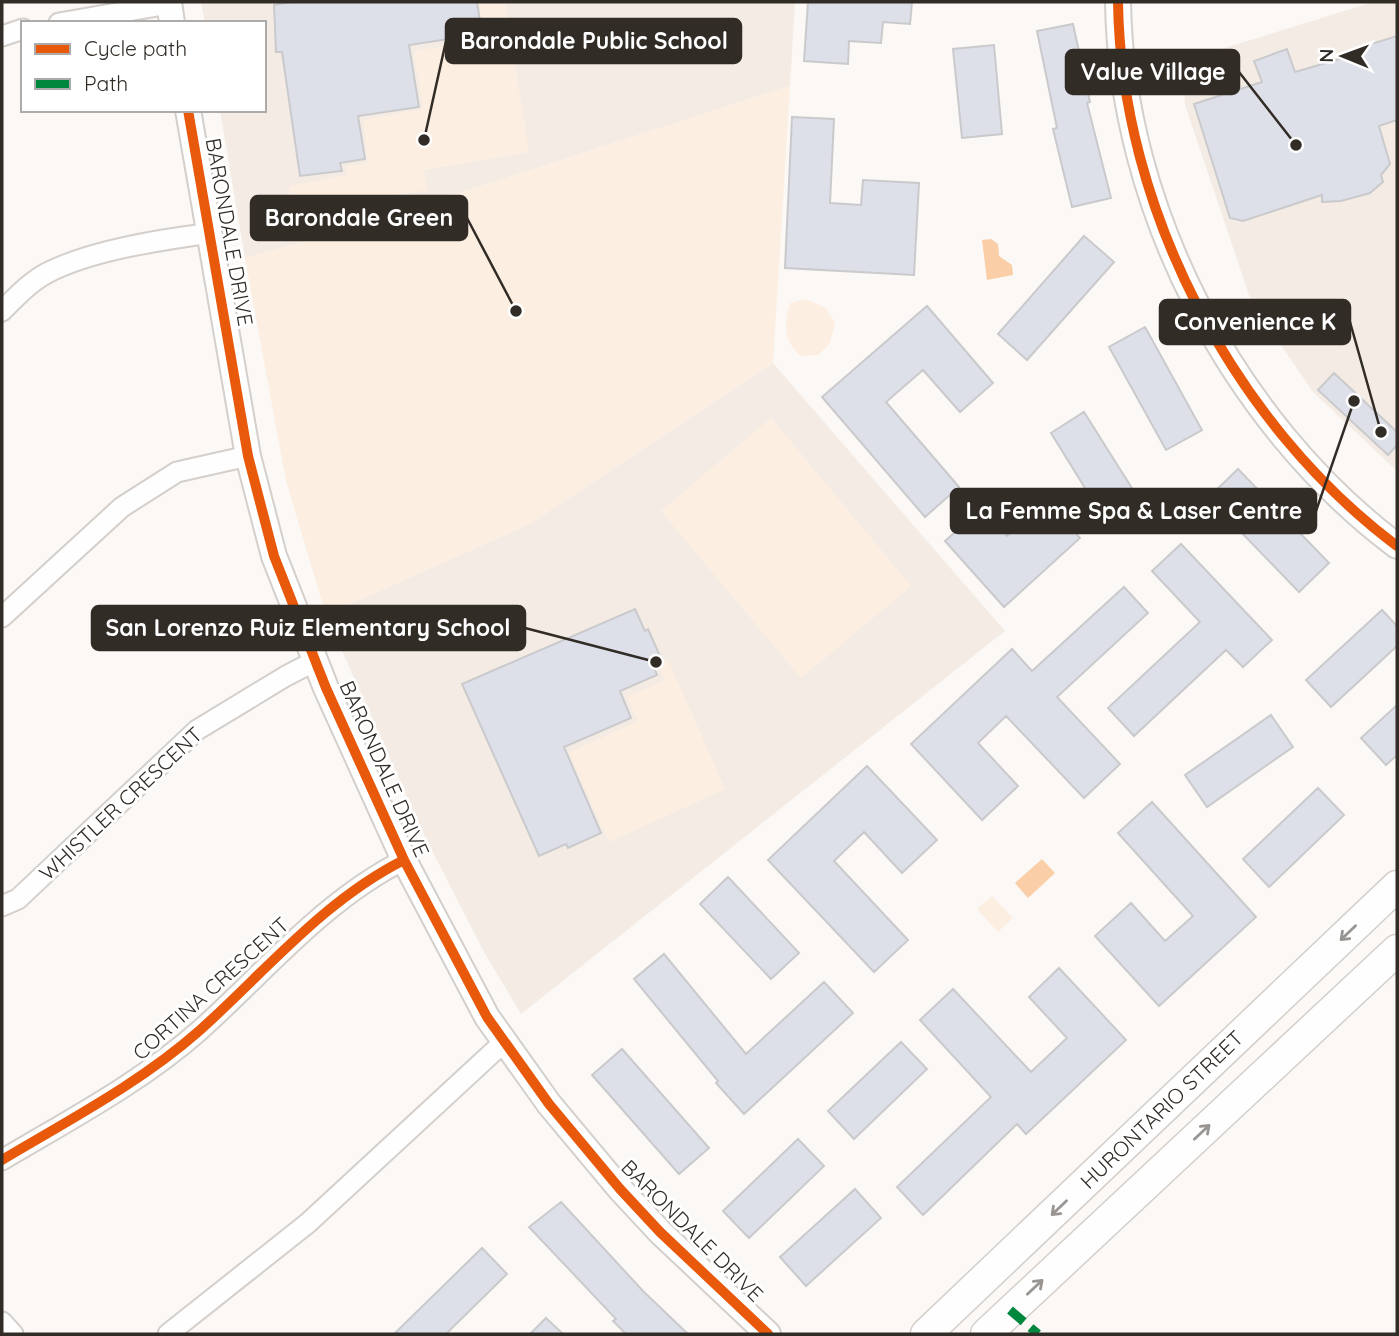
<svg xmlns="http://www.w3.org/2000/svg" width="1399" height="1336" font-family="Quicksand,sans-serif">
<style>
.built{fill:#f4ece4}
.green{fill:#fcefe2}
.water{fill:#facea6}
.building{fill:#dde0e9;stroke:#cacacc;stroke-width:2}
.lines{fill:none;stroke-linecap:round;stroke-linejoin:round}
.minor-casing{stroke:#d4cfcb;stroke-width:23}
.tertiary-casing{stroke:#d4cfcb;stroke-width:28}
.primary-casing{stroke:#d4cfcb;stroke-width:33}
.minor{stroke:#fefefe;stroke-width:19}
.tertiary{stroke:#fefefe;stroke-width:24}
.primary{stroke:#fefefe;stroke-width:30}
.quiet{stroke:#00873e;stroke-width:9;stroke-dasharray:18 9;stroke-linecap:butt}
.cycleway-casing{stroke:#fff;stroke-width:15}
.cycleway{stroke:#e8590c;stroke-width:10}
.oneway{stroke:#989592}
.labels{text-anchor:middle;stroke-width:6;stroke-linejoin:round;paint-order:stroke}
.street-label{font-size:21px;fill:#322c27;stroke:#fff}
.leader{fill:none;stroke:#322c27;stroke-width:2.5}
.callout-dot{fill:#322c27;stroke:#fff;stroke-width:2.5}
.callout{fill:#322c27;stroke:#322c27;stroke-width:2.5}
.callout-label{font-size:23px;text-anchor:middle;font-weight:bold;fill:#fff}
</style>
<rect width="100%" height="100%" fill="#fbf8f5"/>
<!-- built -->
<path class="built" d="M 201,2 L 795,2 L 790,86 L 342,231 L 245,258 L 220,110 L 264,110 L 264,23 L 205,23 Z
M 1373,2 L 1397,2 L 1397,471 L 1313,392 L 1251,301 L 1185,105 L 1183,61 Z
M 773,363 L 1005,631 L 521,1014 L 484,952 L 425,837 L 326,615 L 529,524 Z"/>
<!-- green -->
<path class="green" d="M 479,2 L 505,2 L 529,152 L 424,170 L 427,190 L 290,213 L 289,186 L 347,175 L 346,166 L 368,163 L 363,120 L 423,109 L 414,51 L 484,40 Z
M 790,86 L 773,363 L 529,524 L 326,615 L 286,481 L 245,258 L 342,231 Z
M 806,299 L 826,308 L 835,324 L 830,343 L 818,355 L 800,356 C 783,339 784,326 790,303 Z
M 771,418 L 911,586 L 801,678 L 661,511 Z
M 668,660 L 725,789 L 609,842 L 569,753 L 638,721 L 627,697 L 665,680 L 658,665 Z
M 992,896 L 1013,918 L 998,932 L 977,909 Z"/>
<!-- water -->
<path class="water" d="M 991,239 L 998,244 L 999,256 L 1012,265 L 1013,275 L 987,280 L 982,240 Z
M 1042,859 L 1055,873 L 1028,898 L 1015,883 Z"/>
<!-- building -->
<path class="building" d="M 291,2 L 477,2 L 482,34 L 409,45 L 419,107 L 358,116 L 365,159 L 340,163 L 342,171 L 300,176 L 282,52 L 276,52 L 274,5 Z
M 808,2 L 912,2 L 910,24 L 883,22 L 881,43 L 849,41 L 848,64 L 804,61 Z
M 1073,24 L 1090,102 L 1087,103 L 1111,198 L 1072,207 L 1053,129 L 1057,128 L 1037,31 Z
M 1397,36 L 1397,120 L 1379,126 L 1390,164 L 1381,175 L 1383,182 L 1370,193 L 1341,201 L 1322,202 L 1322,195 L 1243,221 L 1230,218 L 1194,104 L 1262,82 L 1254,61 L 1287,49 L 1295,72 L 1353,55 L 1352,50 Z
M 994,45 L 1002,134 L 962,138 L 953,49 Z
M 792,117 L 834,119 L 830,203 L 861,205 L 863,180 L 919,183 L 914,275 L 785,268 Z
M 1084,236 L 1114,262 L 1027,360 L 998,334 Z
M 927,306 L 993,383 L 960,412 L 923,370 L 886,402 L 959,487 L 925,517 L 822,397 Z
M 1145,327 L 1202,430 L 1166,450 L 1109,347 Z
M 1334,373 L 1397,432 L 1397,445 L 1388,455 L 1318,390 Z
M 1084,412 L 1140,501 L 1106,522 L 1051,433 Z
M 1238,469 L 1329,563 L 1299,592 L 1208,498 Z
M 1046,500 L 1080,538 L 1004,607 L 945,541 L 982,508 L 1007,536 Z
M 1181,544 L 1272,640 L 1243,667 L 1226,650 L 1134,736 L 1108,708 L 1200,622 L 1152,571 Z
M 1124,587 L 1148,613 L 1057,697 L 1120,764 L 1084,798 L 1006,716 L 978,743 L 1018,786 L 982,820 L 911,744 L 1012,649 L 1032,671 Z
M 635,609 L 645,631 L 648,629 L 660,656 L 651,660 L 657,675 L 620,691 L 631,718 L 564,747 L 601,833 L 568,848 L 566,844 L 539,856 L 462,684 Z
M 1382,610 L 1397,626 L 1397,646 L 1331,707 L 1306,680 Z
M 1397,705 L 1397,755 L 1386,765 L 1361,738 Z
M 1271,715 L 1293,747 L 1207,807 L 1185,775 Z
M 867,766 L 937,840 L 902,873 L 864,832 L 834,861 L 908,940 L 874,972 L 768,860 Z
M 1318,788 L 1344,815 L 1269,887 L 1243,859 Z
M 1152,802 L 1256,917 L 1159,1006 L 1095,936 L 1131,903 L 1165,941 L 1193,916 L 1118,833 Z
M 728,877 L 799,953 L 771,979 L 700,904 Z
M 664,954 L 746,1054 L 824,982 L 853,1013 L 744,1114 L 716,1083 L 718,1081 L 634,979 Z
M 1059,968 L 1126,1040 L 1026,1134 L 1017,1124 L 923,1215 L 897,1187 L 991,1097 L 920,1020 L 953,989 L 1031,1072 L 1067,1038 L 1029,997 Z
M 901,1042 L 927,1069 L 854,1139 L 828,1111 Z
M 622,1049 L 709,1148 L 679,1174 L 592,1075 Z
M 798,1139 L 824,1166 L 749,1238 L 723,1211 Z
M 855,1189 L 881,1218 L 806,1286 L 780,1257 Z
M 561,1202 L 643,1291 L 688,1334 L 626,1334 L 613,1321 L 616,1319 L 529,1227 Z
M 482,1248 L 507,1274 L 446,1334 L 394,1334 Z
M 546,1318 L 563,1334 L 530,1334 Z"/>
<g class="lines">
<!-- minor casing -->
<g class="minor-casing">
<path id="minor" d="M 59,23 L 169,4
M 2,36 L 23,29
M 2,311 C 15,298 30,282 47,273 C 91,250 161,240 211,233
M 2,617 L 122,507 L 177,472 L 248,456
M 2,906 L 18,899 L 197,730 L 286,676 L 315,661
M 2,1160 C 69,1120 140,1083 199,1031 C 265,972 324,900 404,860
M 2,1322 L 13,1334
M 168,1334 L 308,1223 L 504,1042"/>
</g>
<!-- tertiary casing -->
<g class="tertiary-casing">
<path id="tertiary" d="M 169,2 L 172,23
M 1118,2 C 1121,208 1233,423 1397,546
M 188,110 L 248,456 L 274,556 L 326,688 L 404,860 L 487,1017 L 549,1104 L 620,1189 L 660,1232 L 768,1334"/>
</g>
<!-- primary casing -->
<g class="primary-casing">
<path id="primary" d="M 926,1334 L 1397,886
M 986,1334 L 1397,950"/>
</g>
<!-- minor -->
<use href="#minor" class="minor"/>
<!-- tertiary -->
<use href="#tertiary" class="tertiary"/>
<!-- primary -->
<use href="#primary" class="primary"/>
<!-- quiet -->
<path class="quiet" d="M 1010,1310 L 1038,1334"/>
<!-- cycleway casing -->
<g class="cycleway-casing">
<path id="cycleway" d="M 1118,2 C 1121,208 1233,423 1397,546
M 188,110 L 248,456 L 274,556 L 326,688 L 404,860 L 487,1017 L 549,1104 L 620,1189 L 660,1232 L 768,1334
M 2,1160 C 69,1120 140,1083 199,1031 C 265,972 324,900 404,860"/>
</g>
<!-- cycleway -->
<use href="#cycleway" class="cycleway"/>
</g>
<!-- one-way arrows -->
<defs><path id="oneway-shaft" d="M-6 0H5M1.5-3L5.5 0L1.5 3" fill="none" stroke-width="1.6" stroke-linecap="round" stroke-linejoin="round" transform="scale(1.75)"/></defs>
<g class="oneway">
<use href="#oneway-shaft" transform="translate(1348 933) rotate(136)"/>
<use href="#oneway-shaft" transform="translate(1202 1132) rotate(-43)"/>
<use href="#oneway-shaft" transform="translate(1059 1208) rotate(136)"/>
<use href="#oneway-shaft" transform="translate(1035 1287) rotate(-43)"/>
</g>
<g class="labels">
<!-- street labels -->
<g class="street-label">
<text transform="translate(229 232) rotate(80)" y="7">BARONDALE DRIVE</text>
<text transform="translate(384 769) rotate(66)" y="7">BARONDALE DRIVE</text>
<text transform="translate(121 804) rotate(-43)" y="7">WHISTLER CRESCENT</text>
<text transform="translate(211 989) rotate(-42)" y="7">CORTINA CRESCENT</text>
<text transform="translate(1162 1110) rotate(-44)" y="7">HURONTARIO STREET</text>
<text transform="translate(692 1231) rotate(45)" y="7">BARONDALE DRIVE</text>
</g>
</g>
<!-- callouts -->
<path class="leader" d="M424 140L446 41M1296 145L1239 72M516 311L467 218M1381 432L1350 322M1354 401L1316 511M656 662L525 628"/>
<g class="callout-dot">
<circle cx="424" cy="140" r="7"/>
<circle cx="1296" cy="145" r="7"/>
<circle cx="516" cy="311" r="7"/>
<circle cx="1381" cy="432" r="7"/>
<circle cx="1354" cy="401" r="7"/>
<circle cx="656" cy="662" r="7"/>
</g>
<g class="callout">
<rect x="446" y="19" width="295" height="44" rx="7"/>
<rect x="1066" y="50" width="173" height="44" rx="7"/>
<rect x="251" y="196" width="216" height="44" rx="7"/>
<rect x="1160" y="300" width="190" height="44" rx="7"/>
<rect x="951" y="489" width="365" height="44" rx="7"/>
<rect x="92" y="606" width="433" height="44" rx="7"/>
</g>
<g class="callout-label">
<text x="594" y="49">Barondale Public School</text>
<text x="1153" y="80">Value Village</text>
<text x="359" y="226">Barondale Green</text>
<text x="1255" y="330">Convenience K</text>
<text x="1134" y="519">La Femme Spa &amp; Laser Centre</text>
<text x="308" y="636">San Lorenzo Ruiz Elementary School</text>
</g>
<!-- border -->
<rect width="1399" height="1336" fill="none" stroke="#322c27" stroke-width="7"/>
<!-- legend -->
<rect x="21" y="21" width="245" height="91" fill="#ffffff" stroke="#adaba9" stroke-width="2"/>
<rect x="35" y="44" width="35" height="10" fill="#e8590c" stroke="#adaba9" stroke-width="2"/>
<text x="84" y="56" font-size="21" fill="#322c27">Cycle path</text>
<rect x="35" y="79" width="35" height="10" fill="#00873e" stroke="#adaba9" stroke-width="2"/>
<text x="84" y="91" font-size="21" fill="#322c27">Path</text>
<!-- north arrow -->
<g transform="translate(1343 56) rotate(271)" stroke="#ffffff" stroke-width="5" paint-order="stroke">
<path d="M0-5L12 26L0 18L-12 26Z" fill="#322c27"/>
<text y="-10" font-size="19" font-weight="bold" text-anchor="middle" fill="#322c27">N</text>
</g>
</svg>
